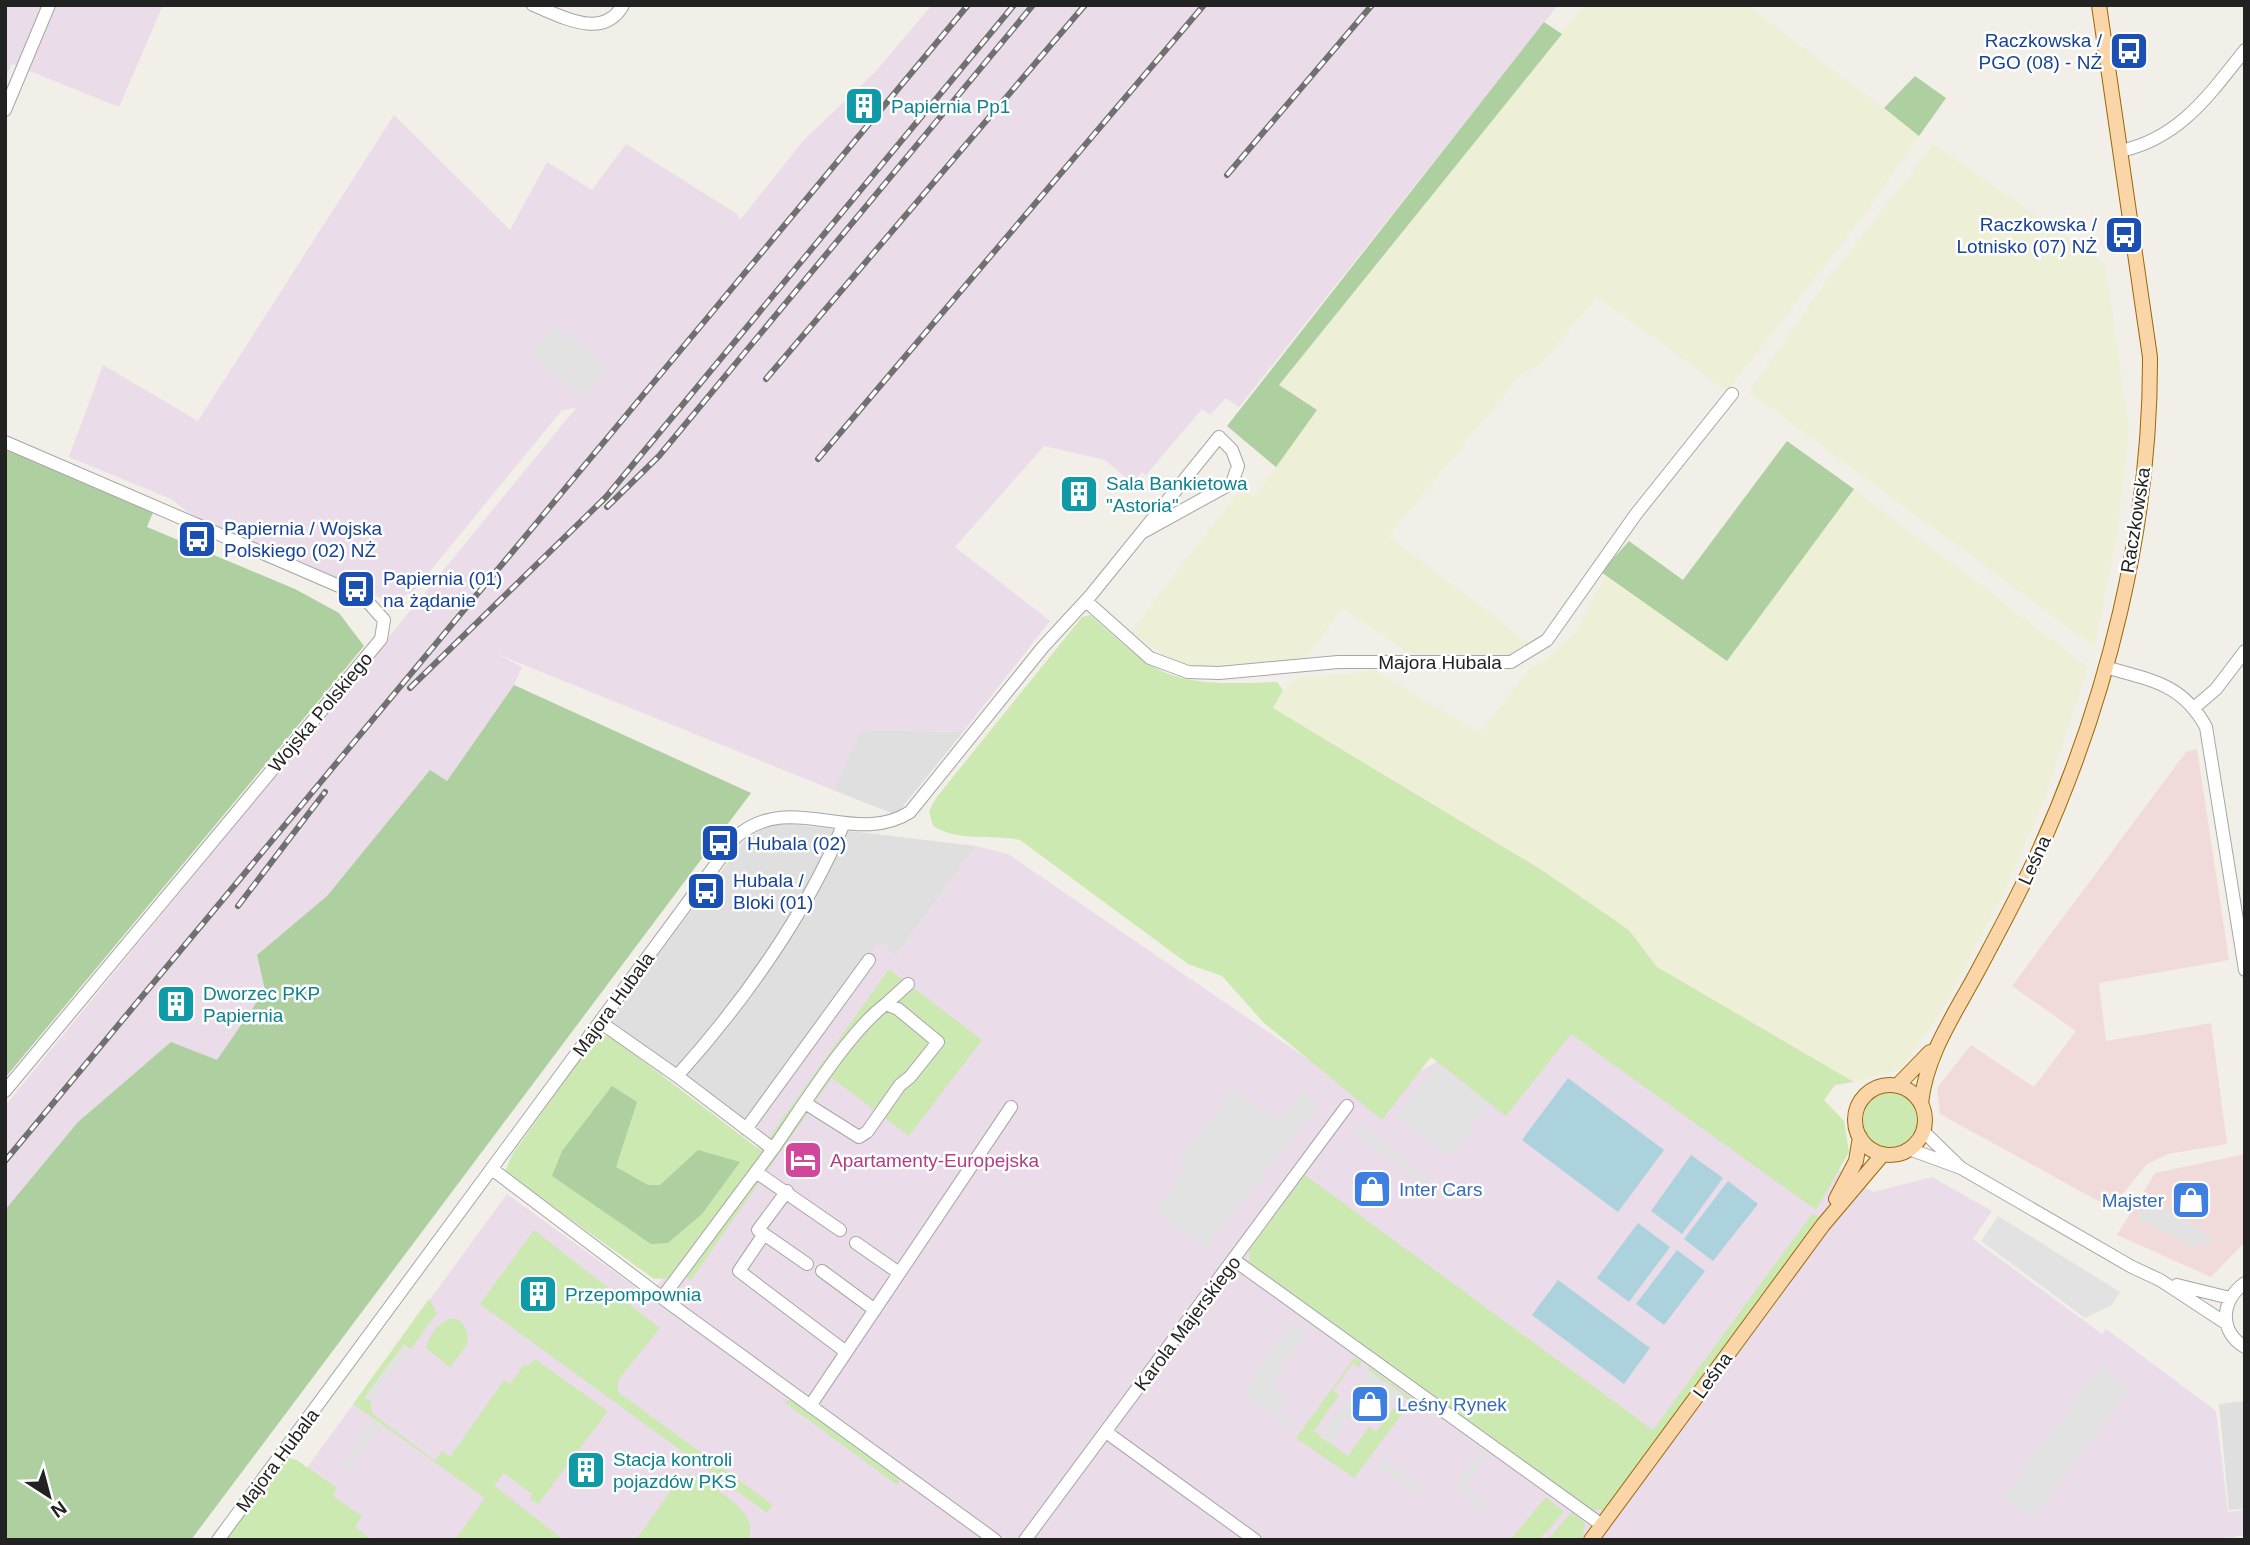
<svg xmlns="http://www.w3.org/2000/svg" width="2250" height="1545" font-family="Arial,sans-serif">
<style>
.residential{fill:#e0dfdf}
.commercial{fill:#f1dbda}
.industrial{fill:#eadce8}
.farmland{fill:#edefd6}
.grass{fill:#cde9b2}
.forest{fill:#aecfa0}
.parking{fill:#e2e2e2}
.water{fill:#acd2dd}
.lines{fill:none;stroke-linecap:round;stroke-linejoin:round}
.minor-casing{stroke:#a6a6a6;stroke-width:14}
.major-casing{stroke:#9a6906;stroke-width:16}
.minor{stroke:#fff;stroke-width:12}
.major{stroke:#f9d5a7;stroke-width:14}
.rail-casing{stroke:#707070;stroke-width:6}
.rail{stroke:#fff;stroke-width:3.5;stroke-dasharray:10;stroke-linecap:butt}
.labels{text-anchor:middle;stroke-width:5;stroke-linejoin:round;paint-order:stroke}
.transit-label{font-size:19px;fill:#164399;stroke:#fff;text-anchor:start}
.culture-label{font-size:19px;fill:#0d838f;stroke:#fff;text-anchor:start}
.street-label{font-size:19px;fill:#222;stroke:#fff}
.hotel-label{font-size:19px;fill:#b23c85;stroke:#fff;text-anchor:start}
.shop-label{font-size:19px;fill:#366cbe;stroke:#fff;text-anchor:start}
</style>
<rect width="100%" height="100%" fill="#f2efe9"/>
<!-- residential -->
<path class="residential" d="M 861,730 L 963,732 L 896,815 L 833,790 Z
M 783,823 L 976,846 L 764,1138 L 607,1022 L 745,840 L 761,830 Z
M 2245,1401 L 2245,1509 L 2229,1510 L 2219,1404 Z"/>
<!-- commercial -->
<path class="commercial" d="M 2197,749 L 2229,960 L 2099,983 L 2106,1041 L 2211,1023 L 2227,1144 L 2168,1154 L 2147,1164 L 2111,1208 L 1940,1114 L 1937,1088 L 1971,1045 L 2034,1087 L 2076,1031 L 2012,986 L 2186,752 Z
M 2245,1154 L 2245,1242 L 2211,1277 L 2117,1235 L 2155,1173 Z"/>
<!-- industrial -->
<path class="industrial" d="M 5,5 L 163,5 L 119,107 L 12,64 L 5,79 Z
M 932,5 L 1558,5 L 1239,407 L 1226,398 L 1210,415 L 1202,409 L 1146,475 L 1142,472 L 1132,483 L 1105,460 L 1044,446 L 955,547 L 1050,621 L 963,732 L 861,730 L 833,790 L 497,654 L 522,667 L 514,685 L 447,781 L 430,771 L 327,896 L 257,955 L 265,990 L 217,1061 L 78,1122 L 5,1210 L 5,1106 L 576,408 L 562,410 L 413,592 L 389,602 L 195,517 L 171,499 L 69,457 L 103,365 L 198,421 L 394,115 L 510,230 L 547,162 L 592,190 L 626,144 L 737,214 L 740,220 L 803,141 L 875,72 Z
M 976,846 L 1008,854 L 1366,1099 L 1569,993 L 1873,1192 L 1932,1177 L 1992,1211 L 1973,1239 L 2102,1334 L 2106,1329 L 2216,1411 L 2228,1512 L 2245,1510 L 2245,1535 L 2216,1540 L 254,1540 L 507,1194 L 649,1297 L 764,1139 L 743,1123 L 879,941 L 897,955 Z"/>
<!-- farmland -->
<path class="farmland" d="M 1585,5 L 1748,5 L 1919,136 L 1858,223 L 1727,391 L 1597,297 L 1540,365 L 1521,374 L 1389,536 L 1529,643 L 1521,650 L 1509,655 L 1408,653 L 1343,608 L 1305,659 L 1204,666 L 1190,665 L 1164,656 L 1131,632 L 1242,487 L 1254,497 L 1316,411 L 1278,386 Z
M 1934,144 L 2105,264 L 2129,429 L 2117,533 L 2095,647 L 1749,392 L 1823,286 Z
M 1854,489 L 2088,667 L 2041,808 L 2003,894 L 1940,1014 L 1901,1069 L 1854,1082 L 1656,967 L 1629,930 L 1272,708 L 1283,690 L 1297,678 L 1376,671 L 1480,733 L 1529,669 L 1550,656 L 1575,632 L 1606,576 L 1728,661 Z"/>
<!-- grass -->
<path class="grass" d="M 1090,615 C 1109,631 1128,650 1149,664 C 1186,688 1236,683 1277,682 L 1283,690 L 1273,708 L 1540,869 L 1629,930 L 1657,967 L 1854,1082 L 1835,1085 L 1824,1100 L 1844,1121 L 1849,1152 L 1816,1210 L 1571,1034 L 1506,1116 L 1431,1057 L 1382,1120 L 1263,1022 L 1222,976 L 1188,964 L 1020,840 C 992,834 957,842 933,826 L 929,811 L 936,798 L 1082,617 Z
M 889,969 L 982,1040 L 909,1136 L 832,1078 L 691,1280 L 676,1269 L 669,1278 L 654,1279 L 505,1172 L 512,1155 L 595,1038 L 609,1035 L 760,1150 Z
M1863 1120a27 27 0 1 1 54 0a27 27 0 1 1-54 0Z
M 1305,1175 L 1653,1430 L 1812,1214 L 1820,1217 L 1608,1506 L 1603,1510 L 1591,1510 L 1250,1265 L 1249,1250 Z
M 534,1230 L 660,1328 L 618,1380 L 618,1392 L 773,1505 L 767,1513 L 480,1304 Z
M 429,1299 L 437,1313 L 411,1349 L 404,1344 L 365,1397 L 371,1401 L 372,1413 L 435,1461 L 442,1451 L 450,1457 L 504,1380 L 510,1384 L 525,1364 L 528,1366 L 535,1359 L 608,1411 L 538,1504 L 530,1499 L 532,1494 L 504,1473 L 494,1486 L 564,1540 L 455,1540 L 485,1498 L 353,1404 Z
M 449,1319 L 458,1319 C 478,1338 464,1349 450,1367 L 426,1348 C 428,1336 438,1324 449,1319 Z
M 1355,1357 L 1361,1362 L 1360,1368 L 1353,1363 L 1333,1391 L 1339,1395 L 1314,1431 L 1348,1456 L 1369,1427 L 1376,1432 L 1394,1408 L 1401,1413 L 1410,1401 L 1368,1370 L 1369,1367 L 1413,1399 L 1354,1478 L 1296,1438 Z
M 793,1399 L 898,1476 L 899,1482 L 897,1485 L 784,1402 Z
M 289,1458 L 297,1460 L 337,1488 L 333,1496 L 362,1516 L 355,1527 L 372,1540 L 225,1540 L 282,1463 Z
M 688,1474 L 696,1476 C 715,1490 761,1511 748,1540 L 636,1540 L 680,1478 Z
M 1546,1497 L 1564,1512 L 1539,1540 L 1510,1540 Z
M 1572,1512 L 1585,1524 L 1582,1540 L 1547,1540 Z"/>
<!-- forest -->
<path class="forest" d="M 1544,22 L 1562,34 L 1279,385 L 1317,410 L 1276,467 L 1227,426 Z
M 1915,76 L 1946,98 L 1919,136 L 1884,108 Z
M 1787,441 L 1854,489 L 1727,661 L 1601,572 L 1629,541 L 1683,580 Z
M 5,447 L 154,510 L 147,527 L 295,589 L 339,613 L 364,646 L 5,1078 Z
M 514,685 L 751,793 L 191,1540 L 5,1540 L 5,1210 L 78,1122 L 171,1042 L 217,1060 L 265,990 L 257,955 L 327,896 L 430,770 L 447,781 Z
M 612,1086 L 637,1102 L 616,1167 L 648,1185 L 660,1185 L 698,1150 L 740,1162 L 702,1214 L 668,1243 L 651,1244 L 552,1176 L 562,1151 Z"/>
<!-- parking -->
<path class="parking" d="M 556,325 L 607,367 L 583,398 L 530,354 Z
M 1435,1064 L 1489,1103 L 1451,1156 L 1396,1118 Z
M 1233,1089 L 1280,1122 L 1303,1091 L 1319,1105 L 1206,1249 L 1154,1211 L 1181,1173 L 1181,1159 Z
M 1359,1126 L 1432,1180 L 1427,1187 L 1354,1133 Z
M 2147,1199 L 2213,1237 L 2208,1246 L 2199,1241 L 2195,1249 L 2137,1217 Z
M 1998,1216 L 2120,1292 L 2112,1305 L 2085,1318 L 1981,1241 Z
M 1292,1321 L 1307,1332 L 1271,1383 L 1288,1395 L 1278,1410 L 1299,1426 L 1295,1431 L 1241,1393 Z
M 404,1344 L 411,1349 L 371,1401 L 364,1398 Z
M 2100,1367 L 2130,1389 L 2034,1518 L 2003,1497 Z
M 1368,1370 L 1404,1395 L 1396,1404 L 1361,1379 Z
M 1347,1401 L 1357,1408 L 1331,1444 L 1320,1437 Z
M 374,1419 L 382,1424 L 348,1469 L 341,1464 Z
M 1481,1450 L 1487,1455 L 1466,1487 L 1488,1506 L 1484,1513 L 1458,1489 L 1461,1477 Z
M 1382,1458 L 1424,1487 L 1419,1495 L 1376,1466 Z"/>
<!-- water -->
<path class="water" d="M 1568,1078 L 1664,1150 L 1618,1212 L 1522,1140 Z
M 1691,1155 L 1723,1178 L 1682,1234 L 1651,1211 Z
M 1728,1181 L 1758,1204 L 1713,1261 L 1684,1239 Z
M 1638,1223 L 1670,1247 L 1629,1302 L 1597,1278 Z
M 1677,1250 L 1705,1271 L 1664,1325 L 1636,1304 Z
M 1558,1280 L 1650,1348 L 1624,1384 L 1532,1315 Z"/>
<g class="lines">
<!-- minor casing -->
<g class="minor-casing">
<path id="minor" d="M 533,5 C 561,16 603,41 623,5
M 5,110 L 49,5
M 2121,151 C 2180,138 2209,95 2245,50
M 5,442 L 346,589 L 367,601 L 384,620 L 381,639 L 5,1091
M 1086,601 L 1150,658 L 1188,672 L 1219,673 L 1338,662 L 1511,662 L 1547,640 L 1636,514 L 1732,394
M 2105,667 C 2150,680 2182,683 2206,727 L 2245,970
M 2195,707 L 2216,689 L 2245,651
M 886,1004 L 908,984
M 600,1022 L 677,1076
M 805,1103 L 859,1137 L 867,1132 L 900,1085 L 910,1077 L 938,1042 L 898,1009 L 886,1004 C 849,1031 801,1109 773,1149 L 677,1076 C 742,1004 807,913 844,823
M 746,1129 L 869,960
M 1923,1131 L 1961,1168 L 2132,1267 L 2160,1280 L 2227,1324
M 1909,1149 L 1961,1168
M 492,1169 L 665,1300 L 995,1540
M 756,1172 L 840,1230
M 787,1191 L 758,1230 L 807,1264
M 764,1234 L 739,1271 L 846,1352
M 856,1243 L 899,1273
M 1234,1260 L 1602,1525
M 822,1271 L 875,1310
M 2245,1283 C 2221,1300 2218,1331 2245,1347
M 2177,1285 L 2230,1298
M 662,1298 L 773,1149
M 810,1406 L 1011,1107
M 1106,1432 L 1255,1540
M 218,1540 L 736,837 C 791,789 854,848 910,812 L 1043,647 L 1091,595 L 1219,437 L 1232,450 L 1238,466 L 1232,483 L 1143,532
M 1025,1540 L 1347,1106"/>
</g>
<!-- major casing -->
<g class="major-casing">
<path id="major" d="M1855 1120a35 35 0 1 1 70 0a35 35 0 1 1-70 0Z
M 1897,1086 L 1930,1052
M 1921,1103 C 1926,1057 1952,1018 1974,978 C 1996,937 2018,897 2037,855 C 2107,702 2151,526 2150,357 L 2099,5
M 1836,1199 L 1856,1161 L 1860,1137
M 1591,1540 L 1823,1225 L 1883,1154"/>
</g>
<!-- minor -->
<use href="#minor" class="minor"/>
<!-- major -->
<use href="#major" class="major"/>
<!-- rail casing -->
<g class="rail-casing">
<path id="rail" d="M 1227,175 L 1372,5
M 766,379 L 1085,5
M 818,459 L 1204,5
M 607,507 L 659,456 L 1033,5
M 410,688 L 606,497 L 1014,5
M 238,906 L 325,792
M 5,1161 L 968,5"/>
</g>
<!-- rail -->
<use href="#rail" class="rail"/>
</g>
<!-- icons -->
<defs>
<g id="bus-square" transform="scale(2.0125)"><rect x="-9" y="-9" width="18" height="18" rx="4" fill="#1a4fb4" stroke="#fff"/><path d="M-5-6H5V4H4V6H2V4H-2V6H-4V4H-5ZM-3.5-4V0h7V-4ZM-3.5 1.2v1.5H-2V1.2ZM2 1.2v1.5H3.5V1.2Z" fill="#fff"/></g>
<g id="building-square" transform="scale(2.0125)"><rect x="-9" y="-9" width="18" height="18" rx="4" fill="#0f9aa8" stroke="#fff"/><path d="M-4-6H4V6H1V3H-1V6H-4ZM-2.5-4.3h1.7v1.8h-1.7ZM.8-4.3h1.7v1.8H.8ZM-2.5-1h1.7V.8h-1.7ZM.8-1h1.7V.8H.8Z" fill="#fff"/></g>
<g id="hotel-square" transform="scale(2.0125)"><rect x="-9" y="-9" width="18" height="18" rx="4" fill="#d1479c" stroke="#fff"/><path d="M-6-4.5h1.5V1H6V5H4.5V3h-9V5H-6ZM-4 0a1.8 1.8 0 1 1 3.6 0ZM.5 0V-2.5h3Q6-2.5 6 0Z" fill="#fff"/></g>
<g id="shop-square" transform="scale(2.0125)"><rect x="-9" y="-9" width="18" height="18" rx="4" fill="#3f7fe0" stroke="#fff"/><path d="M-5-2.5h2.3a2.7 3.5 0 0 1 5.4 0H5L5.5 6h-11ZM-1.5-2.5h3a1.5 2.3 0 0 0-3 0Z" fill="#fff"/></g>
</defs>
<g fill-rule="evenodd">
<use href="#bus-square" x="2129" y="51"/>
<use href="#building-square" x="864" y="106"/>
<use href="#bus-square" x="2124" y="235"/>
<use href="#building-square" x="1079" y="494"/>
<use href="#bus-square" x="197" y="539"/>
<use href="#bus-square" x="356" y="589"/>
<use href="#bus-square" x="720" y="843"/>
<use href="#bus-square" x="706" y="891"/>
<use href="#building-square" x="176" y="1004"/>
<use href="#hotel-square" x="803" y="1160"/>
<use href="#shop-square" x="1372" y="1189"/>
<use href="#shop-square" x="2191" y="1200"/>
<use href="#building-square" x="538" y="1294"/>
<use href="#shop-square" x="1370" y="1404"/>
<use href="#building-square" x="586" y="1470"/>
</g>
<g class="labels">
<!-- transit labels -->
<g class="transit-label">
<text x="2102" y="47" text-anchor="end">Raczkowska /<tspan x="2102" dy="22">PGO (08) - NŻ</tspan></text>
<text x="2097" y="231" text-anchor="end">Raczkowska /<tspan x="2097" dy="22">Lotnisko (07) NŻ</tspan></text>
<text x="224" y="535">Papiernia / Wojska<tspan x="224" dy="22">Polskiego (02) NŻ</tspan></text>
<text x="383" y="585">Papiernia (01)<tspan x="383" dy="22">na żądanie</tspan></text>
<text x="747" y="850">Hubala (02)</text>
<text x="733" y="887">Hubala /<tspan x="733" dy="22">Bloki (01)</tspan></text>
</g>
<!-- culture labels -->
<g class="culture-label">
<text x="891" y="113">Papiernia Pp1</text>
<text x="1106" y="490">Sala Bankietowa<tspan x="1106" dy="22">"Astoria"</tspan></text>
<text x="203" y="1000">Dworzec PKP<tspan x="203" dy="22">Papiernia</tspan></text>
<text x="565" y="1301">Przepompownia</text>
<text x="613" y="1466">Stacja kontroli<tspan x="613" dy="22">pojazdów PKS</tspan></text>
</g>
<!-- street labels -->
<g class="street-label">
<text transform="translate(2135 520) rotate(-81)" y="7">Raczkowska</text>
<text x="1440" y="669">Majora Hubala</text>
<text transform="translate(320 712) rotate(-50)" y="7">Wojska Polskiego</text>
<text transform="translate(2034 860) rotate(-65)" y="7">Leśna</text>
<text transform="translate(613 1004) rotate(-54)" y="7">Majora Hubala</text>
<text transform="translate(1187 1323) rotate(-53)" y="7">Karola Majerskiego</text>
<text transform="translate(1712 1375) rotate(-54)" y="7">Leśna</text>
<text transform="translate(277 1460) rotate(-53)" y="7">Majora Hubala</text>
</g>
<!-- hotel labels -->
<g class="hotel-label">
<text x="830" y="1167">Apartamenty-Europejska</text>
</g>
<!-- shop labels -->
<g class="shop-label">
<text x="1399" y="1196">Inter Cars</text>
<text x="2164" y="1207" text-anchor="end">Majster</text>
<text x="1397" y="1411">Leśny Rynek</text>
</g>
</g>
<!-- border -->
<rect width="2250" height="1545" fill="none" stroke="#222222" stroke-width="14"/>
<!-- north arrow -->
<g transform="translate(49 1496) rotate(144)" stroke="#ffffff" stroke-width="5" paint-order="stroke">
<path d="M0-5L12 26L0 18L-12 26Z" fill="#222222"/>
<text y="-10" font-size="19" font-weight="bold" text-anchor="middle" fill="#222222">N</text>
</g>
</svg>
